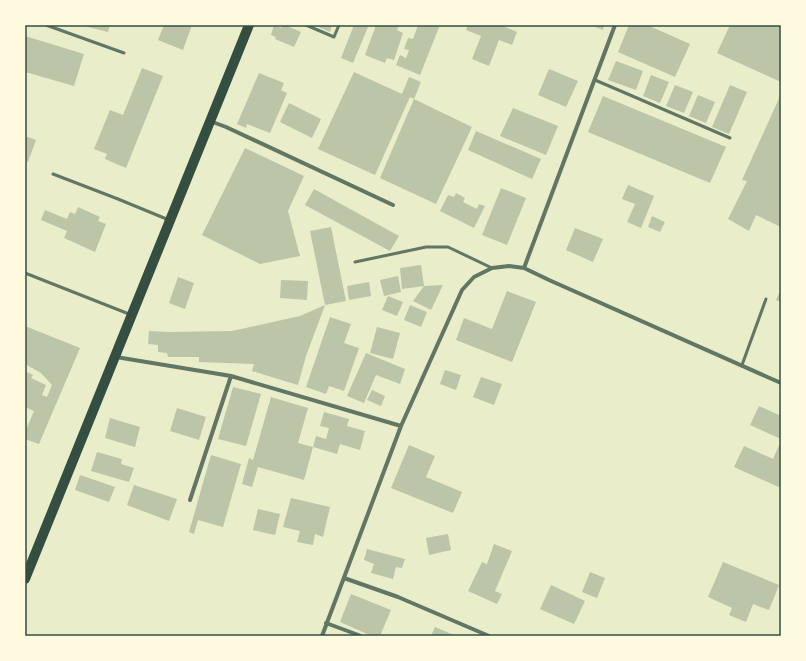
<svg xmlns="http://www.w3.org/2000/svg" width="806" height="661" font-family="'DejaVu Sans',sans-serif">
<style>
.building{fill:#bcc5a7}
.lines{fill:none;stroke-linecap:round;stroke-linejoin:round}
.service{stroke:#617663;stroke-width:3}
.minor{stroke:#617663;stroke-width:4}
.primary{stroke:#344e41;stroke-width:10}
.neatline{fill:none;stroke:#344e41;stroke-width:1.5}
</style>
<rect width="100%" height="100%" fill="#e9edc9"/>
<!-- building -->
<path class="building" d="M 80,25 L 110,25 L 108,32 Z
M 164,25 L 192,25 L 183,50 L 158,40 Z
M 274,25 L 281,28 L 283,25 L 285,25 L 301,32 L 294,47 L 275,39 L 276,37 L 271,35 Z
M 314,25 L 332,25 L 330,32 Z
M 354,25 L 362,25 L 368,27 L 353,63 L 341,58 Z
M 376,25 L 399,25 L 397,30 L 403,33 L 394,60 L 387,58 L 385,63 L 365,55 Z
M 418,25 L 440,25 L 420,75 L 396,65 L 400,55 L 406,58 L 409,50 L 404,49 L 408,38 L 413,39 Z
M 468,25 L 501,25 L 517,32 L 512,45 L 499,40 L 489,66 L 472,59 L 481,36 L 466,30 Z
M 590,25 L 604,25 L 603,30 Z
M 629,25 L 647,25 L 690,44 L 675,77 L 618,52 Z
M 730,25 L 781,25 L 781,82 L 717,53 Z
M 25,36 L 84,54 L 74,86 L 25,72 Z
M 616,61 L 643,71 L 636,90 L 608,80 Z
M 142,68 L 163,76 L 126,168 L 105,159 L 107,154 L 94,149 L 110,110 L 123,115 Z
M 549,69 L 578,81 L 566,107 L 538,95 Z
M 354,72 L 402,94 L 409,77 L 421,82 L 414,99 L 472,127 L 436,204 L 380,178 L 414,99 L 410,97 L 375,175 L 318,149 Z
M 259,73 L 284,83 L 281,90 L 287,93 L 270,133 L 247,124 L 246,128 L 237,124 Z
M 651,75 L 669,82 L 660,103 L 643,96 Z
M 675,85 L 693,92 L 684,113 L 666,106 Z
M 730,85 L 747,92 L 729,134 L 712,127 Z
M 781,94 L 781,227 L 756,215 L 749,231 L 728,219 L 747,181 L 742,180 Z
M 698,95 L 715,102 L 706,123 L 689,116 Z
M 603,96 L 726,147 L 710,183 L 588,132 Z
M 289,103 L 321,119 L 312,138 L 280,122 Z
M 513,108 L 558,126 L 546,155 L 500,136 Z
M 476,131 L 541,159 L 532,179 L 468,150 Z
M 25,136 L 36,140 L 28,162 L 25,160 Z
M 245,148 L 304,176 L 288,211 L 300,256 L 260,264 L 202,235 Z
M 628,185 L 654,196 L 641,228 L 627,222 L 635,204 L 622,199 Z
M 501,188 L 526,198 L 507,245 L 482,235 Z
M 314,189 L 399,236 L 390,251 L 305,205 Z
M 456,193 L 465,198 L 463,202 L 477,209 L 479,204 L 485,206 L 474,228 L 440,211 L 448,195 L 454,197 Z
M 78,207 L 100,217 L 98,221 L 106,224 L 95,252 L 64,238 L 67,231 L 41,220 L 45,210 L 67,219 L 70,212 L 75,214 Z
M 652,216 L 665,222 L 660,232 L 648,227 Z
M 331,227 L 346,301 L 325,305 L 306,356 L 298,385 L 278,379 L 282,367 L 278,379 L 252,371 L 254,364 L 199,362 L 199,357 L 168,357 L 167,353 L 158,352 L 158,345 L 148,344 L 149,331 L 169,332 L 232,331 L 300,316 L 325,305 L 310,231 Z
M 575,228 L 603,239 L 593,262 L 566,250 Z
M 421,265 L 424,286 L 402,289 L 400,268 Z
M 398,276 L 401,292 L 384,296 L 380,280 Z
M 178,277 L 194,283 L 185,309 L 169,303 Z
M 281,280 L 308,281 L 307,300 L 280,298 Z
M 369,282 L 371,296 L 349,300 L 347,286 Z
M 443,285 L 431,310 L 413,301 L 424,286 Z
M 781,289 L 781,302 L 776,300 Z
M 507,291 L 536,302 L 512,362 L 456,340 L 464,318 L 492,329 Z
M 388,296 L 403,302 L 397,316 L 382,310 Z
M 410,305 L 427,312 L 421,327 L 404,320 Z
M 330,317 L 351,324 L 344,343 L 359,348 L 344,391 L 329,386 L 326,394 L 306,387 Z
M 25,326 L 80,348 L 39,444 L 25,439 L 25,432 L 34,411 L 25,407 L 25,371 L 33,375 L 31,378 L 46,385 L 42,395 L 47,397 L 52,385 L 41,373 L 25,364 Z
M 377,327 L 400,333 L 393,359 L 370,353 Z
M 366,353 L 405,369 L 400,384 L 376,375 L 364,403 L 347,396 Z
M 445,370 L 461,375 L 456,390 L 440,384 Z
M 481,377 L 502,384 L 494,405 L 473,397 Z
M 233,387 L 261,394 L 246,446 L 218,439 Z
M 372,390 L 385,396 L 381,406 L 367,400 Z
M 271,397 L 308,408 L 298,443 L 313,447 L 304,480 L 258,467 L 252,487 L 242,484 L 249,458 L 253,460 Z
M 759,406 L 781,416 L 781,439 L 750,425 Z
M 177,408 L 206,417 L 199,440 L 170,431 Z
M 324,412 L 349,419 L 347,426 L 365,431 L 360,450 L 340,444 L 337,454 L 313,447 L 316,436 L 326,439 L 329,428 L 320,426 Z
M 110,418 L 140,427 L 135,447 L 105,438 Z
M 781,441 L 781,488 L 734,467 L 744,446 L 773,459 Z
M 409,445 L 435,456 L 426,477 L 462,492 L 453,513 L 391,488 Z
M 97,452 L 122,459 L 121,464 L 134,468 L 129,482 L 91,471 Z
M 211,455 L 241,464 L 223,527 L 198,520 L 194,534 L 189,532 Z
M 80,475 L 115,487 L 109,502 L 75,490 Z
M 134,485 L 177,499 L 169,521 L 127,505 Z
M 291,498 L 330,507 L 323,537 L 315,534 L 313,545 L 297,542 L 300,531 L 283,527 Z
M 258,509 L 280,514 L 275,535 L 253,530 Z
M 448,534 L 451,550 L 429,555 L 426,538 Z
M 494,544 L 512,551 L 495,591 L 502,594 L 497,604 L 468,591 L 482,562 L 487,564 Z
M 367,549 L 405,559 L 402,568 L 396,567 L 393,579 L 371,573 L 374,564 L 364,560 Z
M 723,562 L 779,585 L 769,610 L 753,604 L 746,622 L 729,615 L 732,608 L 708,597 Z
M 590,572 L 605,578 L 597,598 L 582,592 Z
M 551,585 L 585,601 L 574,624 L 540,609 Z
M 351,594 L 391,610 L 380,636 L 372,636 L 340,622 Z
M 435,627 L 456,636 L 431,636 Z"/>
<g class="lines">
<!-- service -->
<path class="service" d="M 46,25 L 124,53
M 306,25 L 334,37 L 339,25
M 595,80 L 730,138
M 53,174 L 118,199 L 169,220
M 355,262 L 426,247 L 448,247 L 492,268
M 25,273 L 129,314
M 742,365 L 766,299"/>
<!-- minor -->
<path class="minor" d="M 210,121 L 226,127 L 393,205
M 524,268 L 615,25
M 116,357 L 231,376 L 401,426
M 190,500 L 231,376
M 344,578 L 398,597 L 489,636
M 326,623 L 361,636
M 322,636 L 401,426 L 462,290 L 474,277 L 492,268 L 509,266 L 524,268 L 549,280 L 781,383"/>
<!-- primary -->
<path class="primary" d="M 25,579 L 249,25"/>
</g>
<!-- border -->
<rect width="806" height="661" fill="none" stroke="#fefae0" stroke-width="52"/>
<rect x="26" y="26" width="754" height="609" class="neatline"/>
</svg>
